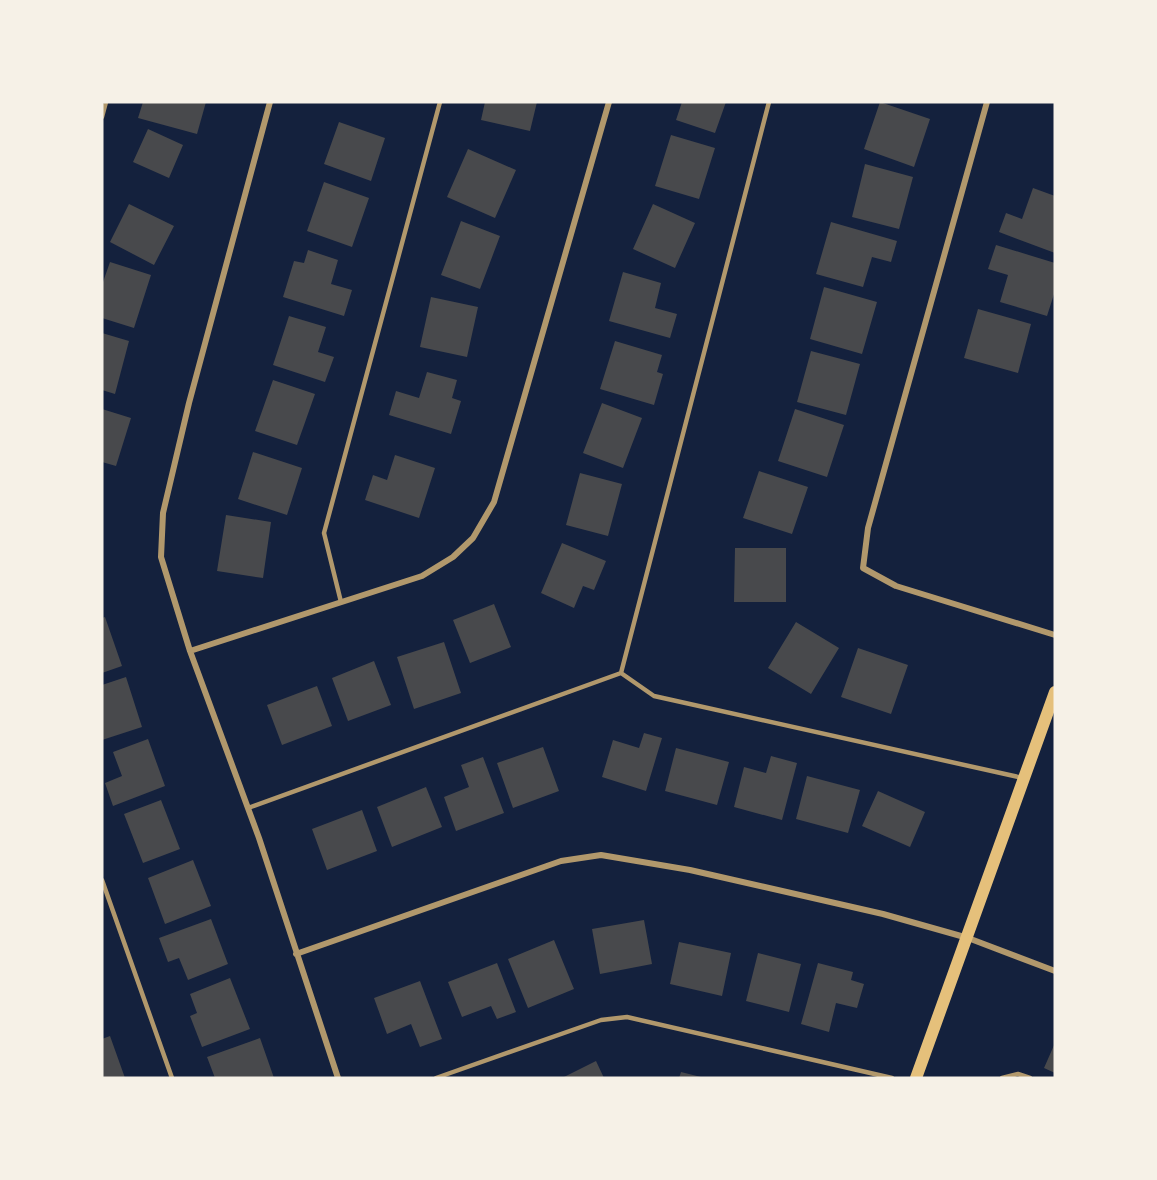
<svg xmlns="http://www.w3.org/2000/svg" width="1157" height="1180" font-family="'Varela Round',sans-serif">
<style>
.building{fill:#48494c}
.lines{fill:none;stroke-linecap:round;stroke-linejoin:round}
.service{stroke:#b1986c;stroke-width:4.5}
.minor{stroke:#b1986c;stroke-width:6}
.secondary{stroke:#e5c07b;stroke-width:12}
</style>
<rect width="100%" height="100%" fill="#14213d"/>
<!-- building -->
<path class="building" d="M 143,102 L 206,102 L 197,134 L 138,118 Z
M 485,102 L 537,102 L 530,131 L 481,120 Z
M 682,102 L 726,102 L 715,133 L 676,120 Z
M 880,102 L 930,119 L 914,167 L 864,149 Z
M 339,122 L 385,138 L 371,181 L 324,164 Z
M 148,129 L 183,145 L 169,178 L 133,162 Z
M 671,135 L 715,148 L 699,199 L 655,186 Z
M 468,149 L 516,170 L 495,218 L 447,197 Z
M 865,164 L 913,177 L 899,229 L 852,217 Z
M 324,182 L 369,198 L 352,247 L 307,231 Z
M 1033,188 L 1055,196 L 1055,253 L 999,232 L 1006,213 L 1022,219 Z
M 129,204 L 174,226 L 154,265 L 110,242 Z
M 653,204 L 695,223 L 675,268 L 633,249 Z
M 461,221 L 500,236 L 480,289 L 441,275 Z
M 831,222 L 897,241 L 891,262 L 872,257 L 863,287 L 816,274 Z
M 996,245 L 1055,263 L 1055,291 L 1047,316 L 1000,302 L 1008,275 L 988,269 Z
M 308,250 L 338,260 L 331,284 L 352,290 L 344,316 L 283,297 L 294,261 L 304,263 Z
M 110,262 L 151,275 L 134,328 L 102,318 L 102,285 Z
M 623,272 L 661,283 L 655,308 L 677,314 L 670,338 L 609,321 Z
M 824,287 L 877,302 L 862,354 L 810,339 Z
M 431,297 L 478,307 L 467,357 L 420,347 Z
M 978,309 L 1031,324 L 1018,373 L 964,358 Z
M 289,316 L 326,327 L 318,352 L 334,357 L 325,382 L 273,365 Z
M 102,333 L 129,341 L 115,394 L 102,390 Z
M 615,341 L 662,355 L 657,372 L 663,374 L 654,405 L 600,389 Z
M 811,351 L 860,364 L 846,415 L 797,402 Z
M 427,372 L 457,380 L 452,398 L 461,401 L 451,434 L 389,415 L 396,391 L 419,398 Z
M 273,380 L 315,394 L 297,445 L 255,431 Z
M 602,403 L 642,418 L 623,468 L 583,453 Z
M 102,409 L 131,418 L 116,466 L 102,462 Z
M 795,409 L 844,425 L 827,477 L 778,461 Z
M 253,452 L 302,468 L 287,515 L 238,499 Z
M 395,455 L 435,468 L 419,518 L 365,500 L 373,475 L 387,480 Z
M 759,471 L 808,487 L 792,534 L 743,518 Z
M 580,473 L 622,484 L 608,536 L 566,525 Z
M 226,515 L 271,522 L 263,578 L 217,571 Z
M 562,543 L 606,561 L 594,590 L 583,586 L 574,608 L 541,593 Z
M 735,548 L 786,548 L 786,602 L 734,602 Z
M 494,604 L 511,647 L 470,663 L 453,620 Z
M 105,617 L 122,666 L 102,673 L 102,618 Z
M 796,622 L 839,648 L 811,694 L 768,668 Z
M 444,642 L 461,693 L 414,709 L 397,657 Z
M 858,648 L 908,665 L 891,714 L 841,697 Z
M 374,661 L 391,705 L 348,721 L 332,678 Z
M 126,677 L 142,727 L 102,740 L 102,685 Z
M 317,686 L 332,726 L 282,745 L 267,705 Z
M 644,733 L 662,738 L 646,791 L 602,777 L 613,740 L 639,748 Z
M 148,739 L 165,786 L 113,806 L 105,783 L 122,776 L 113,752 Z
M 543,747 L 559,791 L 513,808 L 497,763 Z
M 676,748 L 729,762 L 717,805 L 665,791 Z
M 771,756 L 797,763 L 782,820 L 734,807 L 744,767 L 766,773 Z
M 483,757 L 504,813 L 456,831 L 444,797 L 469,787 L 461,765 Z
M 807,776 L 860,790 L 848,833 L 796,819 Z
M 426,787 L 442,827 L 392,847 L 377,807 Z
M 878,791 L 925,812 L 910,847 L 862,826 Z
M 161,800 L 180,849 L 143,863 L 124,814 Z
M 362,810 L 377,851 L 327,870 L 312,829 Z
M 193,860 L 211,906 L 165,924 L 148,878 Z
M 211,919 L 228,964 L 188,980 L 179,958 L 168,962 L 159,938 Z
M 644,920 L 652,964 L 600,974 L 592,929 Z
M 554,940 L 574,989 L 528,1008 L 508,959 Z
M 679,942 L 731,953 L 722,996 L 670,984 Z
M 758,953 L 801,964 L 789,1012 L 746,1001 Z
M 497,963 L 516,1012 L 497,1019 L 491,1006 L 462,1017 L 448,982 Z
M 818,963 L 853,972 L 851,980 L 864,984 L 857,1008 L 836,1003 L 829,1032 L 801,1024 Z
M 230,978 L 250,1029 L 202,1047 L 190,1016 L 197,1013 L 190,994 Z
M 420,981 L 442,1039 L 420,1047 L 411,1024 L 387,1034 L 374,998 Z
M 110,1036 L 125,1078 L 102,1078 L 102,1039 Z
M 260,1038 L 274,1078 L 215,1078 L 207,1057 Z
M 1055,1043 L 1055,1073 L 1044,1068 Z
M 596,1061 L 604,1078 L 562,1078 Z
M 681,1072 L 701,1077 L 701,1078 L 679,1078 Z"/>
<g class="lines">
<!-- service -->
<path class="service" d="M 102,117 L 106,102
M 341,602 L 324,533 L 440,102
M 621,673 L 654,696 L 1023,778
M 248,808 L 621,673 L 769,102
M 102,880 L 172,1078
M 436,1078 L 601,1020 L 627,1017 L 892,1078
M 1002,1078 L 1018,1074 L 1030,1078"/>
<!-- minor -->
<path class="minor" d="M 270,102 L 189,403 L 163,513 L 161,557 L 190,651 L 259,838 L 338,1078
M 987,102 L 868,528 L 863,568 L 896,586 L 1055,635
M 190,651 L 422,576 L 453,557 L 473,538 L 494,502 L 609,102
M 296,954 L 561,861 L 601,855 L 690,870 L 883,914 L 968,938 L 1055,971"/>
<!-- secondary -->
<path class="secondary" d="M 916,1078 L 1055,692"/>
</g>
<!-- border -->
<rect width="1157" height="1180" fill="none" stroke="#f6f1e7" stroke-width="207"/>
</svg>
